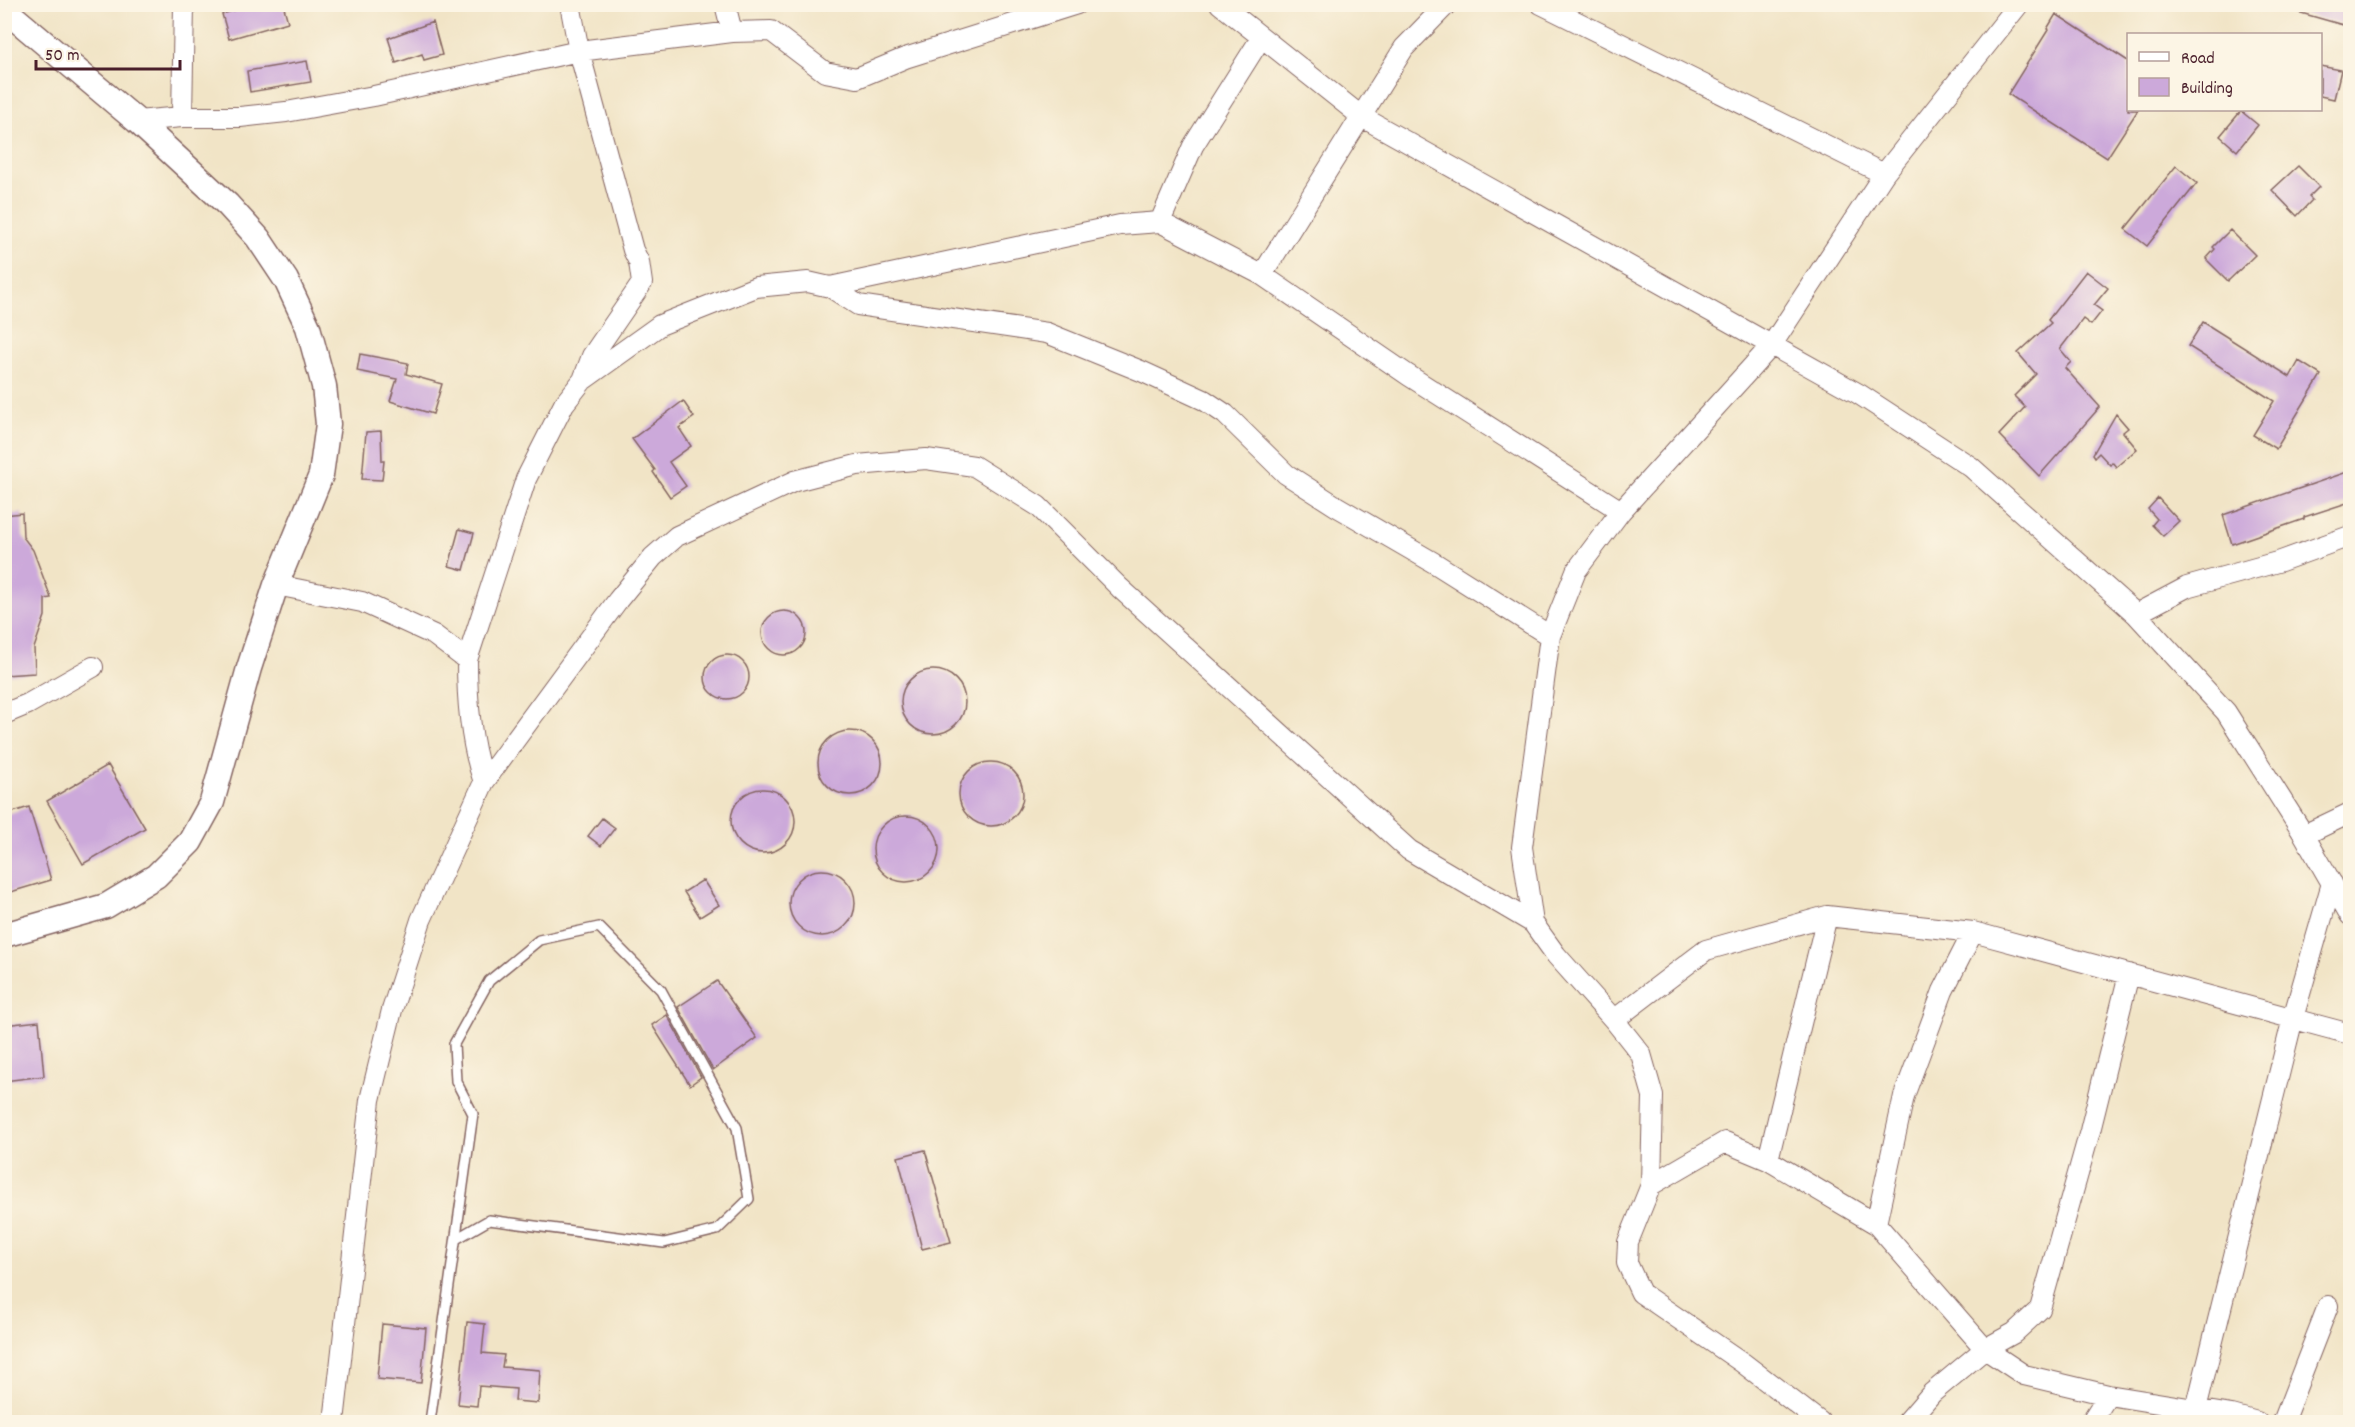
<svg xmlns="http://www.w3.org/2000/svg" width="2355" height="1427" font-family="Dekko,sans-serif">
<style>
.building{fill:#cca9da}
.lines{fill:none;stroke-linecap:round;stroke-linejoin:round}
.service-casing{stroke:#846461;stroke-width:12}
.minor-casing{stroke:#846461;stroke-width:22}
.tertiary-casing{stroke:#846461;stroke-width:27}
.service{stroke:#fff;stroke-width:9}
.minor{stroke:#fff;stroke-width:20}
.tertiary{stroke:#fff;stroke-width:24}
</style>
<rect width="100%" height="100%" fill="#fcf5e5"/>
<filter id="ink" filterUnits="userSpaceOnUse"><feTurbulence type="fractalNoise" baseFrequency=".0167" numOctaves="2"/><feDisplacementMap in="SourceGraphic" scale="12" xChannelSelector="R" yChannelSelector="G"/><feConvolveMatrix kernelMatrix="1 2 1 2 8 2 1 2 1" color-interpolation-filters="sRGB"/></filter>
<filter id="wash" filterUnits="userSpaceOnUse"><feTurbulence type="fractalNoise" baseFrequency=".008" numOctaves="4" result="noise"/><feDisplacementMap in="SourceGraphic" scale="24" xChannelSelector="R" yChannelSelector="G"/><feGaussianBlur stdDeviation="1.35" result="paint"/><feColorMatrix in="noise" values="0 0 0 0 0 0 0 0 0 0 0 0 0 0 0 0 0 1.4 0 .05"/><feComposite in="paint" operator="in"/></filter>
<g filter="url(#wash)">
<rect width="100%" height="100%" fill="#f1e4c6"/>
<g id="blocks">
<!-- building -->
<path class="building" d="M 257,4 L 283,4 L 288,22 L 229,39 L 222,14 Z
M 2288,4 L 2350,4 L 2350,27 L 2287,9 Z
M 2056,14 L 2128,61 L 2128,110 L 2138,110 L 2107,158 L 2008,94 L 2048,30 L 2047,29 Z
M 433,22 L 442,55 L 424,60 L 422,54 L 396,63 L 388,38 Z
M 307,61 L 311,82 L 250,92 L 247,71 Z
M 2320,66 L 2341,70 L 2334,99 L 2320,96 Z
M 2241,111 L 2258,125 L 2237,151 L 2220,136 Z
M 2176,166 L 2197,183 L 2147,246 L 2125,229 Z
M 2298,166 L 2319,187 L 2309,197 L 2312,200 L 2297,216 L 2272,190 Z
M 2230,230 L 2255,255 L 2228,281 L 2206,259 L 2215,249 L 2213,247 Z
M 2086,271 L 2108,288 L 2094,305 L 2102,311 L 2091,325 L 2083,319 L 2060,349 L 2071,362 L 2065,368 L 2100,407 L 2039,476 L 1999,435 L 2025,407 L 2014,396 L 2036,374 L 2018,353 L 2051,323 L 2048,320 Z
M 2203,322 L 2290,377 L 2299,361 L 2321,375 L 2276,449 L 2253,435 L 2274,401 L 2188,346 Z
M 360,354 L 408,363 L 406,374 L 442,384 L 433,414 L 390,401 L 397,379 L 357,371 Z
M 683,401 L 694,417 L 679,428 L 691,446 L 669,462 L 686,486 L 670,497 L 653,472 L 655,470 L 632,439 Z
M 2116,414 L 2128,428 L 2123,432 L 2137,449 L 2116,467 L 2112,462 L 2110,465 L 2099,453 L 2095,457 L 2093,454 Z
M 381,431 L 382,461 L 384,461 L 382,480 L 362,479 L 366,432 Z
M 2350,471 L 2350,502 L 2304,517 L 2304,519 L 2232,544 L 2223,515 Z
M 2158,498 L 2179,521 L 2163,536 L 2152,525 L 2157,519 L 2148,509 Z
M 22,513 L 23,537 L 33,550 L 51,598 L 45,599 L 45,616 L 34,648 L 35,673 L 4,675 L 4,515 Z
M 459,529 L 474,533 L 464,570 L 449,566 Z
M762 633a22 22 0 1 1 44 0a22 22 0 1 1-44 0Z
M705 677a22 22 0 1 1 44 0a22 22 0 1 1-44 0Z
M901 702a32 32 0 1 1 64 0a32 32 0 1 1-64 0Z
M818 763a32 32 0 1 1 64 0a32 32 0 1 1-64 0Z
M959 794a32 32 0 1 1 64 0a32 32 0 1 1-64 0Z
M 108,765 L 145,828 L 83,864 L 47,801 Z
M731 821a32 32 0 1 1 64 0a32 32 0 1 1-64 0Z
M 29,807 L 51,880 L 4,894 L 4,815 Z
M873 849a33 33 0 1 1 66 0a33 33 0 1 1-66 0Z
M 602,818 L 615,828 L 601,846 L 588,836 Z
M789 903a33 33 0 1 1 66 0a33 33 0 1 1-66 0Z
M 703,880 L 719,905 L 700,917 L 684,892 Z
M 717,981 L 757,1038 L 713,1070 L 678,1007 Z
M 667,1015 L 701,1077 L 690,1085 L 652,1025 Z
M 39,1021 L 44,1076 L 4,1081 L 4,1025 Z
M 925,1150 L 951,1242 L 922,1249 L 898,1157 Z
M 467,1322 L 485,1324 L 482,1353 L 504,1355 L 502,1367 L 540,1370 L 538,1403 L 515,1401 L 516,1389 L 479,1386 L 477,1406 L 458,1404 Z
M 382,1324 L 426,1328 L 421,1383 L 377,1379 Z"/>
</g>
</g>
<g filter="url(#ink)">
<use href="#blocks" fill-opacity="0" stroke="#846461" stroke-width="1.5"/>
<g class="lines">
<!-- service casing -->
<g class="service-casing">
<path id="service" d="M 430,1422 L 473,1114 L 456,1081 L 454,1044 L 489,981 L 539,940 L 599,927 L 661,990 L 737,1128 L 749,1199 L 717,1230 L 664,1243 L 489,1220 L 456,1239"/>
</g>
<!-- minor casing -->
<g class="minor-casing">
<path id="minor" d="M 570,4 L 579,51 L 633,250 L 639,262 L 642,283 L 592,356 L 583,380
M 725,4 L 732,32
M 1220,4 L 1362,117 L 1859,394 L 1971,467 L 2136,614 L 2226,712 L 2304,835 L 2350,915
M 1541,4 L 1884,174
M 182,117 L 184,4
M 137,121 L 182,117 L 240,117 L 286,112 L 374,96 L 579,51 L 732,32 L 771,31 L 825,72 L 857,78 L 905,58 L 1077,4
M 1160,222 L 1193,146 L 1261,38
M 1262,275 L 1404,48 L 1447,4
M 830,287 L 858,305 L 1047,333 L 1141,371 L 1204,400 L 1225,414 L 1286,474 L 1336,506 L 1436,564 L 1550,636
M 276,585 L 362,602 L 434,635 L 467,660 L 526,479 L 564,404 L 583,380 L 660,325 L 756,287 L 808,282 L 830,287 L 1120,225 L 1160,222 L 1262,275 L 1408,375 L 1621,511
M 2136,614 L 2187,587 L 2281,561 L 2350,536
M 467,660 C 467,701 470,743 484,782
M 4,714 L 28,704 L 93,667
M 2304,835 L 2350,813
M 1533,923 L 1522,847 L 1550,636 L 1576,571 L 1621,511 L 1771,346 L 1884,174 L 2019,4
M 1614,1020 L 1706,950 L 1827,916 L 1973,932 L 2350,1034
M 1768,1160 L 1827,916
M 1651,1185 L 1725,1142 L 1768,1160 L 1876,1224 L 1985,1349 L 2024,1375 L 2108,1395 L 2232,1415 L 2257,1422
M 1876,1224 L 1904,1096 L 1943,991 L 1973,932
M 2196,1409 L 2293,1018 L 2332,883
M 334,1422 L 370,1100 L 392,1010 L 421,920 L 484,782 L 618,600 L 653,557 L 677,536 L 795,481 L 857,465 L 926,459 L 974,466 L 1038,506 L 1120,588 L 1409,850 L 1533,923 L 1556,955 L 1614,1020 L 1641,1054 L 1653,1096 L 1651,1185 L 1628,1242 L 1627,1263 L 1641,1293 L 1743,1363 L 1820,1422
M 1907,1422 L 1932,1393 L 1985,1349 L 2014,1333 L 2040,1309 L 2090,1131 L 2129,974
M 2091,1422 L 2108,1395
M 2283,1422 L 2328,1306"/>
</g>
<!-- tertiary casing -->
<g class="tertiary-casing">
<path id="tertiary" d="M 4,9 L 137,121 L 228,205 L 258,238 L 286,280 L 308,327 L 324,386 L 328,424 L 321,475 L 276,585 L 249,668 L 212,802 L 190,842 L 156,876 L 106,906 L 4,935"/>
</g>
<!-- service -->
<use href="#service" class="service"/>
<!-- minor -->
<use href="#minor" class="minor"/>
<!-- tertiary -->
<use href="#tertiary" class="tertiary"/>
</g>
</g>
<!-- margin -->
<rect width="2355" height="1427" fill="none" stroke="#fcf5e5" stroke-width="24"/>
<!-- legend -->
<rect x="2127" y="33" width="195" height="78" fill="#fcf5e5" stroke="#b59f9b" stroke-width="1.5"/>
<rect x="2139" y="52" width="30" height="9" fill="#ffffff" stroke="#b59f9b" stroke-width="1.5"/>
<text x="2181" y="63" font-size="18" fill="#4a1f2b">Road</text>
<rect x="2139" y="78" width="30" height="18" fill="#cca9da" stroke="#b59f9b" stroke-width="1.5"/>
<text x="2181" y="93" font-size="18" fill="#4a1f2b">Building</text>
<!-- scale -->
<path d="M36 60v9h144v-9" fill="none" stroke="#4a1f2b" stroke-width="3"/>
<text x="45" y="60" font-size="18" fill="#4a1f2b" stroke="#fcf5e5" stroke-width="4.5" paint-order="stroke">50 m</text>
</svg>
